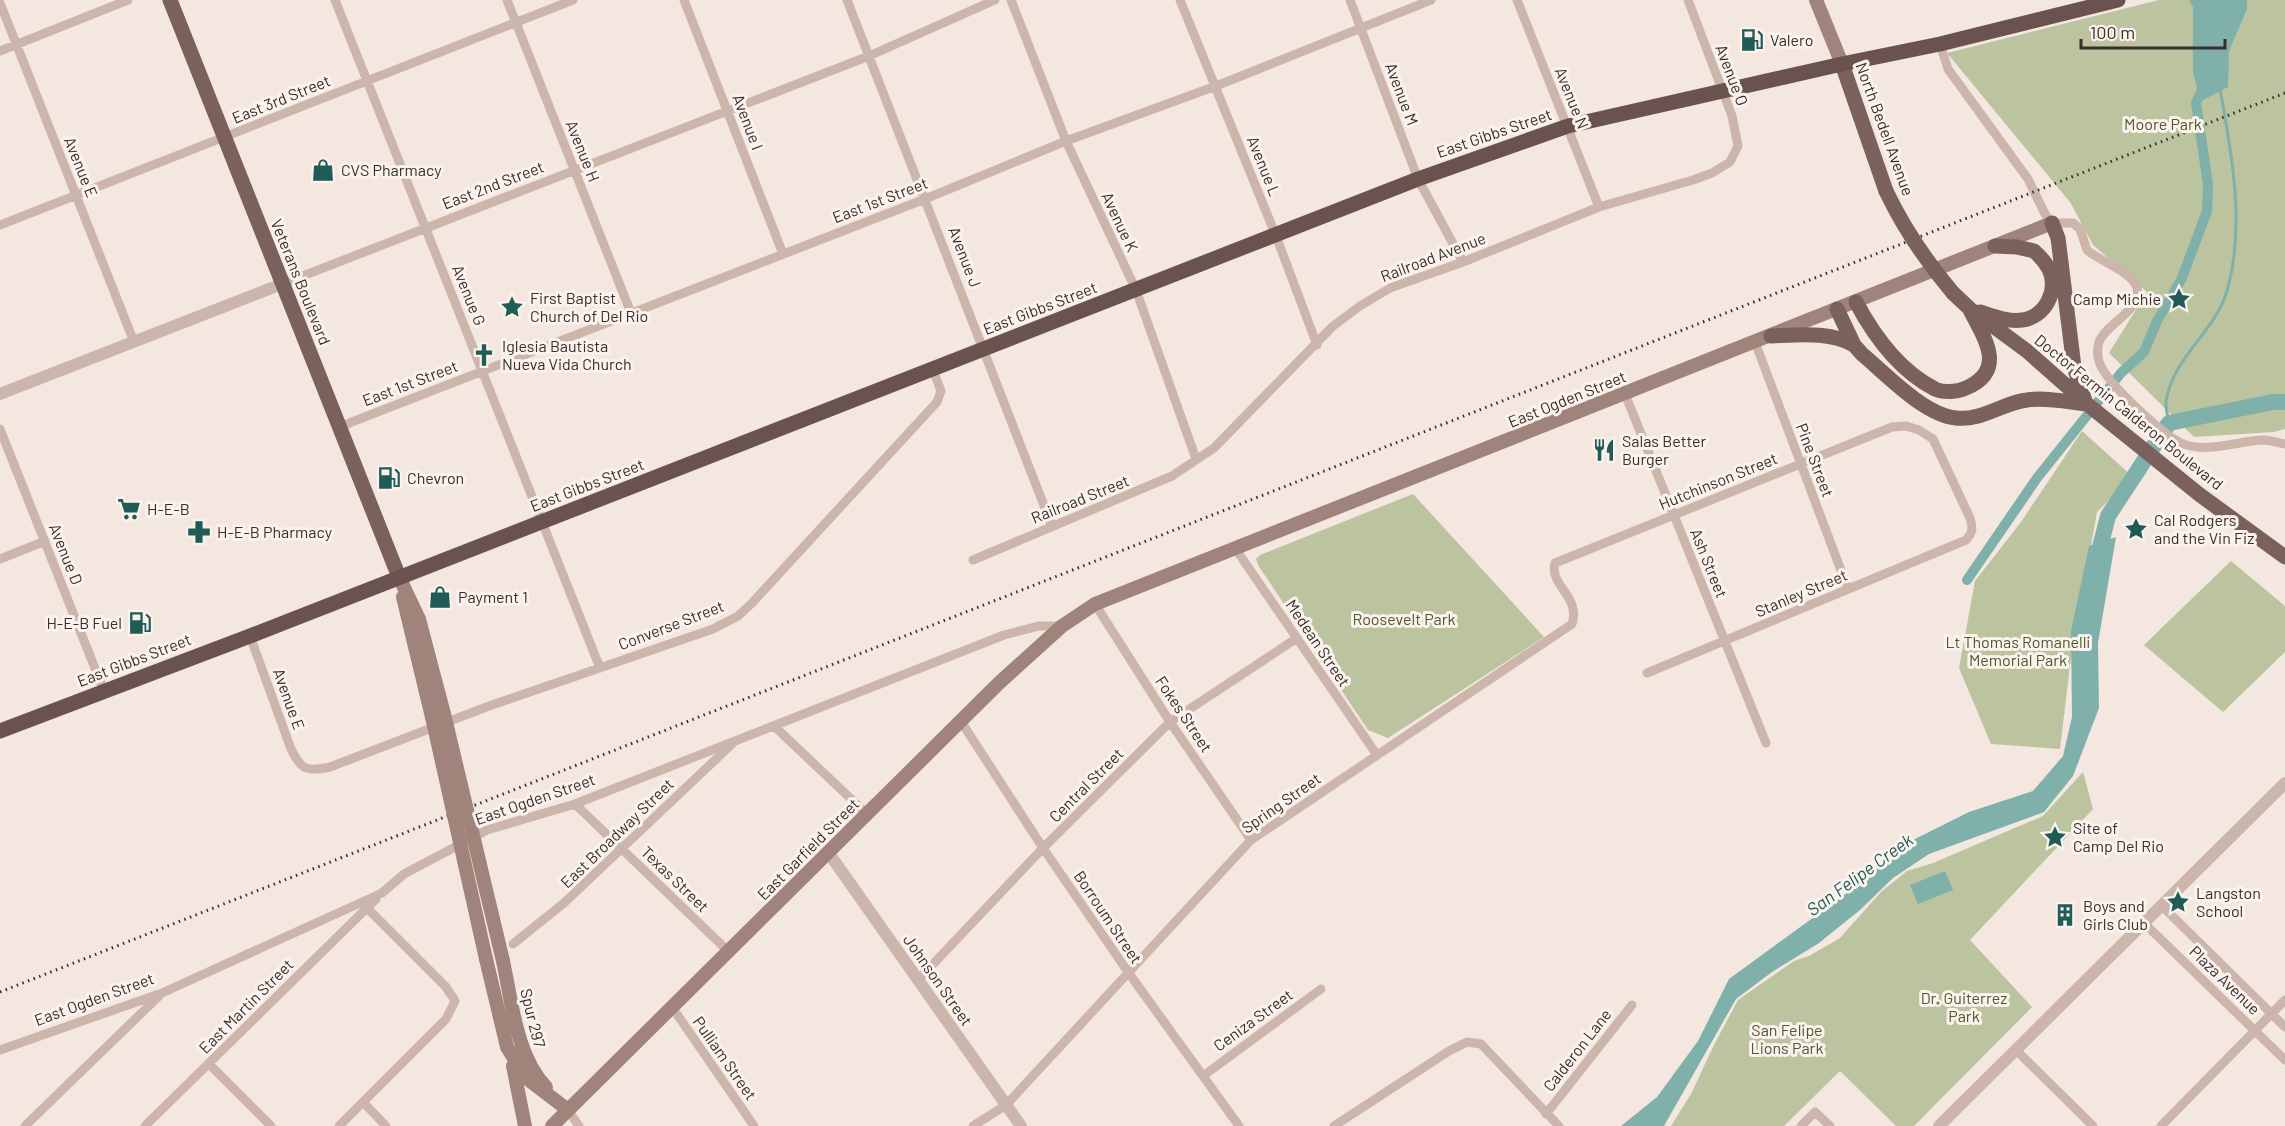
<svg xmlns="http://www.w3.org/2000/svg" width="2285" height="1126" font-family="Barlow,sans-serif">
<style>
.green{fill:#bcc39f}
.water{fill:#7fb0aa}
.lines{fill:none;stroke-linecap:round;stroke-linejoin:round}
.stream{stroke:#7fb0aa;stroke-width:3}
.canal{stroke:#7fb0aa;stroke-width:10}
.river{stroke:#7fb0aa;stroke-width:16}
.minor{stroke:#ccb5ab;stroke-width:9}
.tertiary{stroke:#ccb5ab;stroke-width:12}
.secondary{stroke:#a0847c;stroke-width:14}
.primary{stroke:#7b615c;stroke-width:15}
.trunk{stroke:#6a534f;stroke-width:15}
.rail{stroke:#3a2d2a;stroke-width:3;stroke-dasharray:1.5 4.5;stroke-linecap:butt}
.secondary-bridge{stroke:#a0847c;stroke-width:14}
.primary-bridge{stroke:#7b615c;stroke-width:15}
.labels{text-anchor:middle;stroke-width:6;stroke-linejoin:round;paint-order:stroke}
.poi-label{font-size:16px;fill:#3a2d2a;stroke:#faf2ed;text-anchor:start}
.street-label{font-size:16px;fill:#3a2d2a;stroke:#faf2ed}
.park-label{font-size:16px;fill:#4f582e;stroke:#faf2ed}
.water-label{font-size:18px;font-style:italic;fill:#205b56;stroke:#faf2ed}
</style>
<rect width="100%" height="100%" fill="#f3e7e0"/>
<!-- green -->
<path class="green" d="M 2159,0 L 2285,0 L 2285,429 L 2274,432 L 2194,437 L 2109,353 L 2147,292 L 2093,245 L 2070,202 L 1947,53 Z
M 2082,431 L 2133,477 L 2097,512 L 2070,665 L 2060,749 L 1991,744 L 1959,668 L 1975,581 L 2021,522 Z
M 1413,494 L 1544,637 L 1388,738 L 1368,730 L 1258,565 L 1256,559 L 1260,555 Z
M 2231,561 L 2285,606 L 2285,652 L 2223,712 L 2144,645 Z
M 2083,772 L 2093,809 L 1970,940 L 2032,1007 L 1914,1126 L 1896,1126 L 1840,1071 L 1784,1126 L 1671,1126 L 1691,1094 L 1714,1045 L 1738,1000 L 1794,961 L 1809,956 L 1840,938 L 1881,892 L 1907,871 L 1933,863 L 2043,816 Z"/>
<!-- water -->
<path class="water" d="M 2189,0 L 2247,0 L 2247,9 L 2229,51 L 2228,87 L 2201,101 L 2193,73 L 2193,7 Z
M 2116,537 L 2098,643 L 2099,708 L 2073,776 L 2044,812 L 1929,854 L 1893,878 L 1860,910 L 1819,943 L 1772,972 L 1736,999 L 1664,1126 L 1621,1126 L 1657,1097 L 1698,1041 L 1729,979 L 1858,885 L 1901,846 L 1969,812 L 2033,791 L 2063,756 L 2072,717 L 2071,631 L 2089,546 Z
M 1945,871 L 1953,890 L 1918,904 L 1910,885 Z"/>
<g class="lines">
<!-- stream -->
<path class="stream" d="M 2169,423 C 2168,416 2165,408 2166,401 C 2174,356 2212,335 2226,294 C 2246,229 2232,155 2220,89"/>
<!-- canal -->
<path class="canal" d="M 1967,580 L 2037,478 L 2121,373 L 2144,352 L 2157,321 L 2182,278 L 2207,211 L 2208,184 L 2196,103 L 2205,83"/>
<!-- river -->
<path class="river" d="M 2096,563 L 2108,516 L 2169,423 L 2273,402 L 2285,402"/>
<!-- minor -->
<path class="minor" d="M 335,0 L 600,668
M 507,0 L 631,313
M 684,0 L 783,254
M 847,0 L 1052,526
M 1011,0 L 1066,141 L 1136,290 L 1196,459
M 1180,0 L 1276,236 L 1317,345
M 1350,0 L 1418,179 L 1463,262
M 1517,0 L 1599,207
M 0,3 L 134,342
M 1940,44 L 1948,69 L 2028,179 L 2045,214 L 2052,223 L 2073,223 L 2080,229 L 2087,250 C 2099,261 2133,272 2137,288 C 2142,311 2106,323 2099,342 C 2097,348 2097,358 2100,364 C 2107,383 2163,435 2181,443 C 2205,454 2238,441 2263,440 C 2270,440 2278,443 2285,444
M 0,51 L 128,0
M 0,225 L 573,0
M 282,284 L 869,56 L 995,0
M 1755,342 L 1848,589
M 1625,394 L 1766,743
M 339,427 L 925,199 L 1066,141 L 1216,86 L 1431,0
M 0,429 L 104,691
M 1235,548 L 1377,755
M 0,559 L 45,541
M 973,560 L 1172,476 L 1214,448 L 1333,326 L 1360,306 L 1390,288 L 1463,262 L 1599,207 L 1693,180 L 1712,173 L 1730,162 L 1738,146 L 1732,116 L 1688,0
M 1095,604 L 1170,722 L 1251,840
M 250,636 L 291,749 C 301,770 307,772 330,767 L 489,706 L 713,629 L 738,616 L 751,604 L 937,402 L 941,391 L 933,370
M 960,720 L 1043,848 L 1128,972 L 1239,1126
M 774,726 L 867,814
M 575,804 L 728,951
M 2162,906 L 2285,1027
M 2144,923 L 2285,1060
M 513,944 L 564,903 L 733,743
M 918,980 L 1043,848 L 1170,722 L 1297,638
M 672,1007 L 754,1126
M 0,1050 L 162,993 L 382,893 L 404,874 L 487,830 L 575,804 L 1004,635 L 1039,626 L 1062,626
M 2016,1050 L 2093,1126
M 209,1064 L 271,1126
M 1203,1076 L 1321,989
M 363,1102 L 386,1126
M 568,1110 L 579,1126
M 1546,1114 L 1632,1005
M 25,1126 L 159,996
M 145,1126 L 376,899
M 339,1126 L 446,1019 L 455,1001 L 446,987 L 367,908
M 973,1126 L 1006,1105 L 1251,840 L 1572,624 C 1581,596 1549,586 1555,563 L 1892,427 L 1906,426 L 1919,430 L 1933,439 L 1970,518 C 1973,528 1973,532 1966,540 L 1647,673
M 1334,1126 L 1449,1051 L 1467,1042 L 1481,1044 L 1559,1126
M 1801,1126 L 1815,1112 L 1830,1126
M 2161,1126 L 2285,1000"/>
<!-- tertiary -->
<path class="tertiary" d="M 0,394 L 282,284
M 828,852 L 1021,1126
M 1939,1126 L 2285,783"/>
<!-- secondary -->
<path class="secondary" d="M 1816,0 L 1842,64
M 399,577 L 419,619 L 444,714
M 403,597 L 432,717
M 486,959 L 507,1047 L 525,1077 L 568,1110
M 503,961 C 512,1002 516,1056 546,1087
M 513,1066 L 525,1126
M 552,1126 L 999,683 L 1062,626 L 1095,604 L 2052,223"/>
<!-- primary -->
<path class="primary" d="M 170,0 L 399,577
M 1842,64 L 1886,191
M 2052,223 L 2058,238 L 2074,367 L 2085,401
M 1953,293 L 1970,309 L 2027,351 L 2087,404 L 2200,495 L 2285,557
M 1856,302 C 1874,336 1900,371 1935,389 C 1944,393 1957,392 1966,388 C 2006,371 1986,340 1971,312
M 1837,309 L 1854,345 L 1862,354 C 1886,374 1924,415 1956,418 C 1982,421 2002,403 2027,400 C 2046,397 2068,402 2087,404
M 1980,312 C 1993,316 2008,322 2022,320 C 2045,317 2059,291 2049,269 C 2045,262 2040,256 2034,251 L 2017,247 L 1995,246
M 1771,336 C 1798,335 1830,331 1854,345"/>
<!-- trunk -->
<path class="trunk" d="M 0,731 L 250,636 L 1418,179 L 1568,126 L 1842,64 L 1940,44 L 2118,0"/>
<!-- rail -->
<path class="rail" d="M 0,992 L 2285,93"/>
<!-- secondary-bridge -->
<path class="secondary-bridge" d="M 444,714 L 503,961
M 432,717 L 486,959"/>
<!-- primary-bridge -->
<path class="primary-bridge" d="M 1886,191 C 1904,229 1926,261 1953,293"/>
</g>
<!-- icons -->
<defs>
<g id="fuel-bare" transform="scale(1.8)"><path d="M-5.5-6h7V0h2V4h1.3V-2.5L3-4.5l.8-.8L6-3V5H2.5V1h-1V6h-7ZM-4.2-4.7v3.2H.2V-4.7Z" fill="#205b56" stroke="#faf2ed" stroke-width="2.5" paint-order="stroke"/></g>
<g id="shop-bare" transform="scale(1.8)"><path d="M-5-2.5h2.3a2.7 3.5 0 0 1 5.4 0H5L5.5 6h-11ZM-1.5-2.5h3a1.5 2.3 0 0 0-3 0Z" fill="#205b56" stroke="#faf2ed" stroke-width="2.5" paint-order="stroke"/></g>
<g id="sight-bare" transform="scale(1.8)"><path d="M0-6L1.8-2.2L6-1.7L2.9 1.2L3.7 5.4L0 3.3L-3.7 5.4L-2.9 1.2L-6-1.7L-1.8-2.2Z" fill="#205b56" stroke="#faf2ed" stroke-width="2.5" paint-order="stroke"/></g>
<g id="church-bare" transform="scale(1.8)"><path d="M-1.2-6h2.4v3.5h3.3v2.4h-3.3V6h-2.4V-.1h-3.3v-2.4h3.3Z" fill="#205b56" stroke="#faf2ed" stroke-width="2.5" paint-order="stroke"/></g>
<g id="restaurant-bare" transform="scale(1.8)"><path d="M-5-6h1v4h1v-4h1v4h1v-4h1v5L-1.5 .5V6h-2V.5L-5-1ZM5-6V6H3V1.5H1.5Q1.5-4 5-6Z" fill="#205b56" stroke="#faf2ed" stroke-width="2.5" paint-order="stroke"/></g>
<g id="supermarket-bare" transform="scale(1.8)"><path d="M-6-5.5h2.5l.6 2H6L4.5 2H-2.5L-4.4-4H-6ZM-1.5 3.2a1.3 1.3 0 1 0 .1 0ZM3 3.2a1.3 1.3 0 1 0 .1 0Z" fill="#205b56" stroke="#faf2ed" stroke-width="2.5" paint-order="stroke"/></g>
<g id="pharmacy-bare" transform="scale(1.8)"><path d="M-2-6h4v4h4v4h-4v4h-4v-4h-4v-4h4Z" fill="#205b56" stroke="#faf2ed" stroke-width="2.5" paint-order="stroke"/></g>
<g id="building-bare" transform="scale(1.8)"><path d="M-4-6H4V6H1V3H-1V6H-4ZM-2.5-4.3h1.7v1.8h-1.7ZM.8-4.3h1.7v1.8H.8ZM-2.5-1h1.7V.8h-1.7ZM.8-1h1.7V.8H.8Z" fill="#205b56" stroke="#faf2ed" stroke-width="2.5" paint-order="stroke"/></g>
</defs>
<g fill-rule="evenodd">
<use href="#fuel-bare" x="1752" y="40"/>
<use href="#shop-bare" x="323" y="170"/>
<use href="#sight-bare" x="2179" y="299"/>
<use href="#sight-bare" x="512" y="307"/>
<use href="#church-bare" x="484" y="355"/>
<use href="#restaurant-bare" x="1604" y="450"/>
<use href="#fuel-bare" x="389" y="478"/>
<use href="#supermarket-bare" x="129" y="509"/>
<use href="#sight-bare" x="2136" y="529"/>
<use href="#pharmacy-bare" x="199" y="532"/>
<use href="#shop-bare" x="440" y="597"/>
<use href="#fuel-bare" x="140" y="623"/>
<use href="#sight-bare" x="2055" y="837"/>
<use href="#sight-bare" x="2178" y="902"/>
<use href="#building-bare" x="2065" y="915"/>
</g>
<g class="labels">
<!-- poi labels -->
<g class="poi-label">
<text x="1770" y="46">Valero</text>
<text x="341" y="176">CVS Pharmacy</text>
<text x="530" y="304">First Baptist<tspan x="530" dy="18">Church of Del Rio</tspan></text>
<text x="2161" y="305" text-anchor="end">Camp Michie</text>
<text x="502" y="352">Iglesia Bautista<tspan x="502" dy="18">Nueva Vida Church</tspan></text>
<text x="1622" y="447">Salas Better<tspan x="1622" dy="18">Burger</tspan></text>
<text x="407" y="484">Chevron</text>
<text x="147" y="515">H-E-B</text>
<text x="2154" y="526">Cal Rodgers<tspan x="2154" dy="18">and the Vin Fiz</tspan></text>
<text x="217" y="538">H-E-B Pharmacy</text>
<text x="458" y="603">Payment 1</text>
<text x="122" y="629" text-anchor="end">H-E-B Fuel</text>
<text x="2073" y="834">Site of<tspan x="2073" dy="18">Camp Del Rio</tspan></text>
<text x="2196" y="899">Langston<tspan x="2196" dy="18">School</tspan></text>
<text x="2083" y="912">Boys and<tspan x="2083" dy="18">Girls Club</tspan></text>
</g>
<!-- street labels -->
<g class="street-label">
<text transform="translate(1732 75) rotate(69)" y="6">Avenue O</text>
<text transform="translate(1402 94) rotate(69)" y="6">Avenue M</text>
<text transform="translate(1572 98) rotate(68)" y="6">Avenue N</text>
<text transform="translate(281 99) rotate(-22)" y="6">East 3rd Street</text>
<text transform="translate(748 122) rotate(69)" y="6">Avenue I</text>
<text transform="translate(1885 129) rotate(70)" y="6">North Bedell Avenue</text>
<text transform="translate(1494 133) rotate(-19)" y="6">East Gibbs Street</text>
<text transform="translate(583 151) rotate(68)" y="6">Avenue H</text>
<text transform="translate(1264 166) rotate(68)" y="6">Avenue L</text>
<text transform="translate(81 167) rotate(68)" y="6">Avenue E</text>
<text transform="translate(493 185) rotate(-21)" y="6">East 2nd Street</text>
<text transform="translate(880 200) rotate(-21)" y="6">East 1st Street</text>
<text transform="translate(1120 222) rotate(65)" y="6">Avenue K</text>
<text transform="translate(965 257) rotate(69)" y="6">Avenue J</text>
<text transform="translate(1433 257) rotate(-21)" y="6">Railroad Avenue</text>
<text transform="translate(301 282) rotate(68)" y="6">Veterans Boulevard</text>
<text transform="translate(469 295) rotate(68)" y="6">Avenue G</text>
<text transform="translate(1040 308) rotate(-21)" y="6">East Gibbs Street</text>
<text transform="translate(410 383) rotate(-21)" y="6">East 1st Street</text>
<text transform="translate(1567 399) rotate(-22)" y="6">East Ogden Street</text>
<text transform="translate(2129 412) rotate(39)" y="6">Doctor Fermin Calderon Boulevard</text>
<text transform="translate(1815 460) rotate(69)" y="6">Pine Street</text>
<text transform="translate(1718 481) rotate(-22)" y="6">Hutchinson Street</text>
<text transform="translate(587 485) rotate(-21)" y="6">East Gibbs Street</text>
<text transform="translate(1080 499) rotate(-22)" y="6">Railroad Street</text>
<text transform="translate(66 554) rotate(68)" y="6">Avenue D</text>
<text transform="translate(1709 563) rotate(68)" y="6">Ash Street</text>
<text transform="translate(1801 593) rotate(-23)" y="6">Stanley Street</text>
<text transform="translate(671 625) rotate(-21)" y="6">Converse Street</text>
<text transform="translate(1318 643) rotate(56)" y="6">Medean Street</text>
<text transform="translate(134 660) rotate(-21)" y="6">East Gibbs Street</text>
<text transform="translate(289 699) rotate(70)" y="6">Avenue E</text>
<text transform="translate(1184 714) rotate(56)" y="6">Fokes Street</text>
<text transform="translate(1086 785) rotate(-45)" y="6">Central Street</text>
<text transform="translate(535 799) rotate(-19)" y="6">East Ogden Street</text>
<text transform="translate(1281 803) rotate(-35)" y="6">Spring Street</text>
<text transform="translate(617 833) rotate(-44)" y="6">East Broadway Street</text>
<text transform="translate(808 849) rotate(-45)" y="6">East Garfield Street</text>
<text transform="translate(675 879) rotate(44)" y="6">Texas Street</text>
<text transform="translate(1108 917) rotate(56)" y="6">Borroum Street</text>
<text transform="translate(938 980) rotate(55)" y="6">Johnson Street</text>
<text transform="translate(2225 980) rotate(44)" y="6">Plaza Avenue</text>
<text transform="translate(94 999) rotate(-20)" y="6">East Ogden Street</text>
<text transform="translate(246 1006) rotate(-45)" y="6">East Martin Street</text>
<text transform="translate(533 1018) rotate(76)" y="6">Spur 297</text>
<text transform="translate(1253 1020) rotate(-36)" y="6">Ceniza Street</text>
<text transform="translate(1577 1050) rotate(-52)" y="6">Calderon Lane</text>
<text transform="translate(725 1058) rotate(55)" y="6">Pulliam Street</text>
</g>
<!-- park labels -->
<g class="park-label">
<text x="2163" y="130">Moore Park</text>
<text x="1404" y="625">Roosevelt Park</text>
<text x="2018" y="648">Lt Thomas Romanelli<tspan x="2018" dy="18">Memorial Park</tspan></text>
<text x="1964" y="1004">Dr. Guiterrez<tspan x="1964" dy="18">Park</tspan></text>
<text x="1787" y="1036">San Felipe<tspan x="1787" dy="18">Lions Park</tspan></text>
</g>
<!-- water labels -->
<g class="water-label">
<text transform="translate(1860 875) rotate(-36)" y="6">San Felipe Creek</text>
</g>
</g>
<!-- scale -->
<path d="M2081 39v9h144v-9" fill="none" stroke="#3a2d2a" stroke-width="3"/>
<text x="2090" y="39" font-size="18" fill="#3a2d2a" stroke="#faf2ed" stroke-width="4.5" paint-order="stroke">100 m</text>
</svg>
